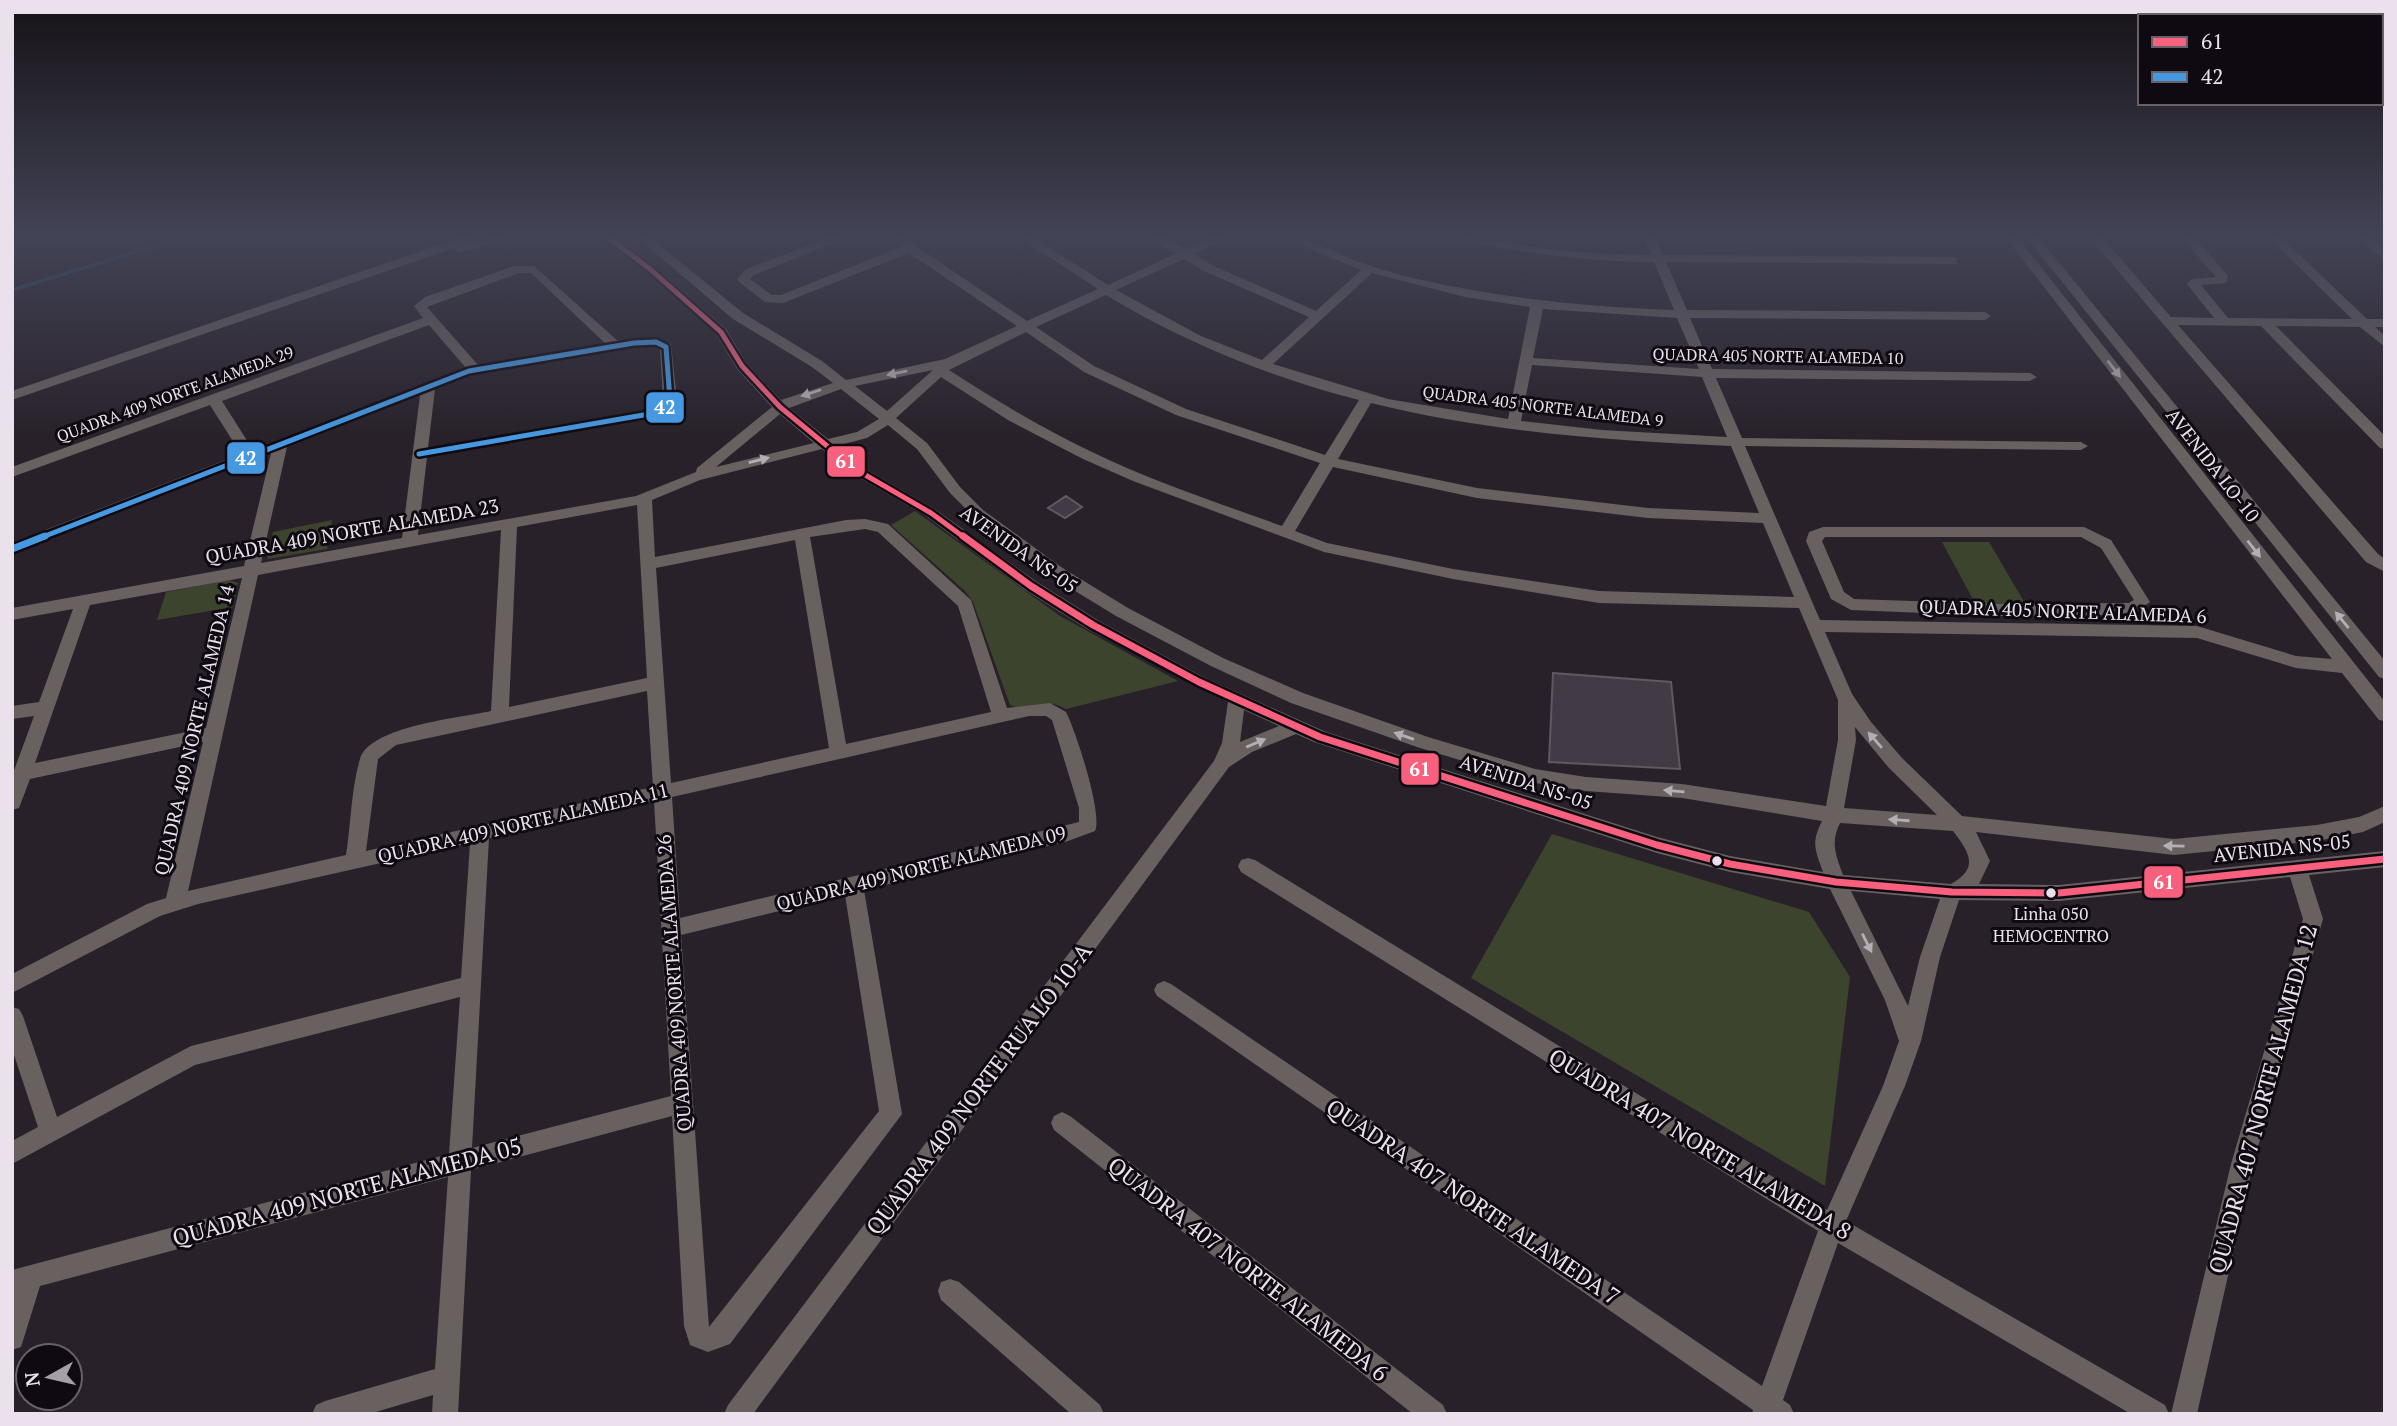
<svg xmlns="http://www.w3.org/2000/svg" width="2397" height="1426" font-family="'PT Serif',serif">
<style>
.green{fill:#3c442d}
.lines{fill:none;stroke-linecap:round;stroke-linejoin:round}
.stream{stroke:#1f5260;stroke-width:3.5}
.building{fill:#423b45;stroke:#605962;stroke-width:2}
.minor{fill:#686160;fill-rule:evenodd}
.bus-1-far1-casing{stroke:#0f0a11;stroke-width:10}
.bus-1-casing{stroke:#0f0a11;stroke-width:12}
.bus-2-far1-casing{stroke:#0f0a11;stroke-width:10}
.bus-2-casing{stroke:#0f0a11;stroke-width:12}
.bus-1-far1{stroke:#f8607d;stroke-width:5}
.bus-1{stroke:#f8607d;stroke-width:7}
.bus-2-far1{stroke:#4699e1;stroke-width:5}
.bus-2{stroke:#4699e1;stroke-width:7}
.oneway{fill:#b6aeb5}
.bus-dot{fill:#eae1ed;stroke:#0f0a11;stroke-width:2.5}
.labels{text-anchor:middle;stroke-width:6;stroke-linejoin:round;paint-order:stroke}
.far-street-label{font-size:16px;fill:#eae1ed;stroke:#0f0a11}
.bus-label{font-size:17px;fill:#eae1ed;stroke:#0f0a11}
.street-label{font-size:19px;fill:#eae1ed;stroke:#0f0a11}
.near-street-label{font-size:23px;fill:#eae1ed;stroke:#0f0a11}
.line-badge{stroke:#0f0a11;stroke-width:2.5}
.badge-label{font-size:19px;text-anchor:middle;font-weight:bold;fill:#fff}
</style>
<rect width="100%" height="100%" fill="#28212a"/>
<!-- green -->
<path class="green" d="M 915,511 L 1060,616 L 1178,681 L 1066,709 C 1043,695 1030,714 1010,705 L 973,602 L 966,592 L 891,525 Z
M 332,520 L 327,549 L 267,559 L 273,532 Z
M 1942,542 L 1989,542 L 2026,605 L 1976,605 Z
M 229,580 L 238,583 L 233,607 L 157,620 L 166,592 Z
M 1552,834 L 1809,912 L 1850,977 L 1825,1186 L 1471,978 Z"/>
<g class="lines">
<!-- stream -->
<path class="stream" d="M 12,290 L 181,238"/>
</g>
<!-- building -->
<path class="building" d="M 1066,496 L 1082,507 L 1065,518 L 1048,508 Z
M 1553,673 L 1671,682 L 1680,769 L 1549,762 Z"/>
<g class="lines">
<!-- minor -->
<path class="minor" d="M 459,238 L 477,238 L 466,244 L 490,238 L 512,238 L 459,253 L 454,248 L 12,400 L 12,391 Z
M 603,238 L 617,238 L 654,266 L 726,329 L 747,364 L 781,400 L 833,383 L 812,367 L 733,319 L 638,238 L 651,238 L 743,313 L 822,361 L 846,380 L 945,359 L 1017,326 L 909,253 L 783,303 L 765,302 L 739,282 L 737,279 L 746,269 L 828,238 L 845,238 L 754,275 L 750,279 L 772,295 L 781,295 L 901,247 L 890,238 L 904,238 L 1027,321 L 1098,289 L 1020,238 L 1034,238 L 1108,285 L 1175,254 L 1151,238 L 1166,238 L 1185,249 L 1210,238 L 1226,238 L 1194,254 L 1214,266 L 1316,311 L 1361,270 L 1285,238 C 1309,238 1329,250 1351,259 C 1371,266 1392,273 1413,278 C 1499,298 1586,307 1674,310 L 1654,262 C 1590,262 1529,253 1466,242 L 1460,238 C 1490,238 1517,245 1547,249 C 1582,253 1616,254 1651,255 L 1644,238 L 1656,238 L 1663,255 L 1953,257 L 1957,258 L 1957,264 L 1666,262 L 1687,310 L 1985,312 L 1991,316 L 1985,320 L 1690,318 L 1712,369 L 2030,373 L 2037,377 L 2030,381 L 1716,378 L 1742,438 L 2081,442 L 2088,446 L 2081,450 L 1745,446 L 1820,620 L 2197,626 L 2296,656 L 2332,659 L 2006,238 L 2018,238 L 2385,702 L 2385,721 L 2379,720 L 2342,673 L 2296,668 L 2197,638 L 1825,632 L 1852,694 L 1871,722 L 1902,758 L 1962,816 L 2174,839 L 2317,825 L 2359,817 L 2385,806 L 2385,822 L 2363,832 L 2317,841 L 2174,855 L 1976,832 L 1990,861 L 1979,884 L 2059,885 L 2385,851 L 2385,867 L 2309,875 L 2323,919 L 2253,1164 L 2197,1414 L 2171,1414 L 2231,1164 L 2303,919 L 2290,877 L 2059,901 L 1959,900 L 1940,957 L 1921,1041 L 1905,1086 L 1846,1221 L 2165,1405 L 2169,1414 L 2131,1414 L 1838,1243 L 1783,1400 L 1790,1405 L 1794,1414 L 1752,1414 L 1753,1410 L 1157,996 L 1154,990 L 1157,984 L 1164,981 L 1171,984 L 1762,1386 L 1818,1231 L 1241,872 L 1238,866 L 1241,860 L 1248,858 L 1255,860 L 1827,1210 L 1883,1086 L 1899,1041 L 1885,1000 L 1830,889 L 1730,872 L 1657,853 L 1314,742 L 1296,734 L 1252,752 L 1229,767 L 753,1414 L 724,1414 L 728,1405 L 1214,761 L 1222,743 L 1228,702 L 1087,629 L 1025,590 L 926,516 L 850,472 L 822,449 L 700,480 L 652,500 L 655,557 L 846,520 L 865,519 L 888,524 L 971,600 L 1007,708 L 1050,703 L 1066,712 C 1076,731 1103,815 1095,831 L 1068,841 L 864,890 L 902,1114 L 730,1344 L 708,1352 L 690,1345 L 684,1326 L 672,1116 L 471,1170 L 458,1414 L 432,1414 L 433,1395 L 369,1414 L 312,1414 L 316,1405 L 325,1401 L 435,1369 L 448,1177 L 40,1286 L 21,1347 L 12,1350 L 12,1270 L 449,1154 L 460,997 L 195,1065 L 12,1164 L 12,1141 L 38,1127 L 12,1049 L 12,1007 L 19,1009 L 23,1016 L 57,1117 L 191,1046 L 461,978 L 470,843 L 198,904 L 160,916 L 12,993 L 12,974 L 147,904 L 166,898 L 203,742 L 30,779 L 19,808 L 12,810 L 12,776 L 34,716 L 12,719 L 12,706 L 39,702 L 73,609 L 12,620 L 12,608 L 244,566 L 271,453 L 12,554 L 12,543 L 241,454 L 210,405 L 12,477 L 12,467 L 423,318 L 414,306 L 425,297 L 514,266 L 534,266 L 619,342 L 656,338 L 671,344 L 677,400 L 670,411 L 655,417 L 427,457 L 418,535 L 636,496 L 696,472 L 697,468 L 772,407 L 737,369 L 716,334 L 646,272 ZM 1184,259 L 1206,272 L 1309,317 L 1262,360 L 1201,336 L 1116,290 ZM 519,273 L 531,273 L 606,344 L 478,365 L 427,307 ZM 1372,273 L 1465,297 L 1530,307 L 1508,419 L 1388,399 L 1273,364 ZM 1106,295 C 1185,343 1270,377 1359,400 L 1325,455 L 1186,409 L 1094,366 L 1036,327 ZM 1543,309 L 1677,318 L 1699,369 L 1533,358 ZM 429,325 L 466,368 L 253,450 L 222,401 ZM 1026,332 L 1084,372 L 1176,415 L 1320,463 L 1282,526 C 1219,503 1153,482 1092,452 C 1042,428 995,400 949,370 ZM 654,346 L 660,349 L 663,400 L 651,409 L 428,448 L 435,389 L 472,375 L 634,347 ZM 1532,365 L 1702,377 L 1727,437 L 1602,430 L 1521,421 ZM 933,370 L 887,411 L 855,386 ZM 941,377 L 1008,420 L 1083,459 L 1133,481 L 1324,552 L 1453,579 L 1599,603 L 1799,608 L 1838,700 L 1838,740 L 1826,806 L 1682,784 L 1586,777 L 1535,769 L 1428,737 L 1303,693 L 1223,658 L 1128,608 L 1061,567 L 983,510 L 960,487 L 927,443 L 896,418 ZM 841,389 L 879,419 L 857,432 L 828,439 L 789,408 ZM 420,395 L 402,538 L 261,563 L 287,447 ZM 1371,403 C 1488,432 1611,441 1731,446 L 1759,513 L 1648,508 L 1477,488 L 1338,459 ZM 780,414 L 814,443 L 716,467 ZM 888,425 L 917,449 L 950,493 L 973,516 L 1049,575 L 1116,616 L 1211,666 L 1291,703 L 1417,747 L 1535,783 L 1586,791 L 1682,798 L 1822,821 C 1811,843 1815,849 1823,872 L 1730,856 L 1657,837 L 1326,732 L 1205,678 L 1099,621 L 1037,582 L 936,510 L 860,466 L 836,446 L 867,438 ZM 1333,467 L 1477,498 L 1648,518 L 1763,523 L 1794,597 L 1599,591 L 1453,569 L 1327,543 L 1295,531 ZM 637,505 L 647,678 L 509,707 L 517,527 ZM 865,529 L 878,532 L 958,606 L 991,712 L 846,744 L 810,537 ZM 501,530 L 491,711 C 460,718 370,726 360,759 C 351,789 351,824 346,855 L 188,891 L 258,575 ZM 795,540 L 829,748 L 671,783 L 656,568 ZM 242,578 L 206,728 L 35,763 L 90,605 ZM 647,691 L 653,787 L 366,851 L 378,759 L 396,745 ZM 1244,710 L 1279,726 L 1240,742 ZM 1029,716 L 1046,716 L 1052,720 L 1079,808 L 1079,822 L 680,918 L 672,797 ZM 1855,727 L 1889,768 L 1937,815 L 1844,808 L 1856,740 ZM 654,801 L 671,1096 L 472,1148 L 489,838 ZM 1840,823 L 1953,831 C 1969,852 1980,868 1951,884 L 1843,875 C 1836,855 1830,843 1840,823 ZM 1851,891 L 1940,899 L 1920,957 L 1908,1006 ZM 845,895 L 879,1111 L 709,1327 L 681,935 Z
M 2027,238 L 2039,238 L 2385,661 L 2385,679 L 2379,677 Z
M 2090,238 L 2103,238 L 2171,317 L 2214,318 L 2187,284 L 2192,279 L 2216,277 L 2182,238 L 2195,238 L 2228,276 L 2226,283 L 2201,285 L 2228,318 L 2352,319 L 2269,238 L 2282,238 L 2367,319 L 2385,319 L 2385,327 L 2375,327 L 2385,336 L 2385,347 L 2360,327 L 2276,326 L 2385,436 L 2385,449 L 2380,448 L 2261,326 L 2178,325 L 2378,554 L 2385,559 L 2385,572 L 2366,562 Z
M 2358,238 L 2371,238 L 2385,250 L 2385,260 Z
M 1823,527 L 2084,527 L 2111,540 L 2150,602 L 2132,615 L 1998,616 L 1851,610 L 1831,599 L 1806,541 L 1809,532 ZM 1825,537 L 2081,537 L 2101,548 L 2134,600 L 2129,603 L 1998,604 L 1854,599 L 1844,592 L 1822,541 Z
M 1062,1112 L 1070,1116 L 1443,1405 L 1447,1414 L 1413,1414 L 1054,1130 L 1051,1123 L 1054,1116 Z
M 950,1279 L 959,1282 L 1100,1405 L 1104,1414 L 1071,1414 L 941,1300 L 938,1291 L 941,1282 Z"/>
<!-- bus-1-far1 casing -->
<g class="bus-1-far1-casing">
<path id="bus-1-far1" d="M 609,238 L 650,269 L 721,332 L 742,366 L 780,407 L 855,469 L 931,513 L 965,538"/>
</g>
<!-- bus-1 casing -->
<g class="bus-1-casing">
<path id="bus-1" d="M 963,536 L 1031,586 L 1093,625 L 1199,682 L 1320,737 L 1657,845 L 1730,864 L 1836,882 L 1952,892 L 2059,893 L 2385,859"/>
</g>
<!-- bus-2-far1 casing -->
<g class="bus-2-far1-casing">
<path id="bus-2-far1" d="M 40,538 L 469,371 L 634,343 L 656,342 L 666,347 L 670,400 L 665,408 L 655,413 L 419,454"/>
</g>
<!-- bus-2 casing -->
<g class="bus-2-casing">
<path id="bus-2" d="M 12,549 L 45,536"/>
</g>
<!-- bus-1-far1 -->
<use href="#bus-1-far1" class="bus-1-far1"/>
<!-- bus-1 -->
<use href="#bus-1" class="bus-1"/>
<!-- bus-2-far1 -->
<use href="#bus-2-far1" class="bus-2-far1"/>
<!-- bus-2 -->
<use href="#bus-2" class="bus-2"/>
</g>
<!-- one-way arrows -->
<defs><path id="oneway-solid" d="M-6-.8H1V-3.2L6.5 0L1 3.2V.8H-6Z" transform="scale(1.75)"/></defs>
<g class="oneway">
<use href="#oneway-solid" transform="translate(2114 369) rotate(52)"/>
<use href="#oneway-solid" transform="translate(897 373) rotate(168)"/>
<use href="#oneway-solid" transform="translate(811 393) rotate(162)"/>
<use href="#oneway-solid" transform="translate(759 460) rotate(-14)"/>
<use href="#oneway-solid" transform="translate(2254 549) rotate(52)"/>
<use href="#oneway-solid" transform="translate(2342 620) rotate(-129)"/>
<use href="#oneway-solid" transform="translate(1404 736) rotate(-161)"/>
<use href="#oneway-solid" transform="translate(1875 740) rotate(-131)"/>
<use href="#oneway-solid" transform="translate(1256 743) rotate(-23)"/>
<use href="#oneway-solid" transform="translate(1674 791) rotate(-175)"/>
<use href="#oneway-solid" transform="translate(1899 820) rotate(-176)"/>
<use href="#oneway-solid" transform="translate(2174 846) rotate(-179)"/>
<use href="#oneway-solid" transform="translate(1867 943) rotate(63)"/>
</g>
<!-- sky -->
<linearGradient id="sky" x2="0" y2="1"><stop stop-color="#161217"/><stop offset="0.54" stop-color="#424355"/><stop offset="1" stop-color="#424355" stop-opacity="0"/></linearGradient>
<rect width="2397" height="438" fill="url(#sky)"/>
<!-- markers -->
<g class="bus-dot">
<circle cx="1717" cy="861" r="6"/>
<circle cx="2051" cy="893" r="6"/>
</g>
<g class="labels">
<!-- far-street labels -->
<g class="far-street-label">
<text transform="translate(1778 356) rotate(1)" y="6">QUADRA 405 NORTE ALAMEDA 10</text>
<text transform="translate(175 394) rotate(-20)" y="6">QUADRA 409 NORTE ALAMEDA 29</text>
<text transform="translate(1543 406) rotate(7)" y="6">QUADRA 405 NORTE ALAMEDA 9</text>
</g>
<!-- bus labels -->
<g class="bus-label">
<text x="2051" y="920">Linha 050<tspan x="2051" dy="22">HEMOCENTRO</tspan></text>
</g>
<!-- street labels -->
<g class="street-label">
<text transform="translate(2213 465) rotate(52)" y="7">AVENIDA LO-10</text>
<text transform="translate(352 531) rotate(-10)" y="7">QUADRA 409 NORTE ALAMEDA 23</text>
<text transform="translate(1019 549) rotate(35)" y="7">AVENIDA NS-05</text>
<text transform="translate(2063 611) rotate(2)" y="7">QUADRA 405 NORTE ALAMEDA 6</text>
<text transform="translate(194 730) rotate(-77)" y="7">QUADRA 409 NORTE ALAMEDA 14</text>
<text transform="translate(1526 782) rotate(18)" y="7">AVENIDA NS-05</text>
<text transform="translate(523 823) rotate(-13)" y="7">QUADRA 409 NORTE ALAMEDA 11</text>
<text transform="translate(2282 848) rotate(-6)" y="7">AVENIDA NS-05</text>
<text transform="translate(921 868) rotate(-14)" y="7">QUADRA 409 NORTE ALAMEDA 09</text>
<text transform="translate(674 983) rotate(-94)" y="7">QUADRA 409 NORTE ALAMEDA 26</text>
</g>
<!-- near-street labels -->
<g class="near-street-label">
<text transform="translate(979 1089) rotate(-53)" y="8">QUADRA 409 NORTE RUA LO 10-A</text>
<text transform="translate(2263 1099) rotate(-75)" y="8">QUADRA 407 NORTE ALAMEDA 12</text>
<text transform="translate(1700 1144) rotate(31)" y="8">QUADRA 407 NORTE ALAMEDA 8</text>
<text transform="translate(347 1192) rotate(-15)" y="8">QUADRA 409 NORTE ALAMEDA 05</text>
<text transform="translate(1473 1202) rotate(34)" y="8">QUADRA 407 NORTE ALAMEDA 7</text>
<text transform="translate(1248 1269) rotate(38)" y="8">QUADRA 407 NORTE ALAMEDA 6</text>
</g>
</g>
<g class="line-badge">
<rect x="645" y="391" width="40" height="33" rx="7" fill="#4699e1"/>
<rect x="226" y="441" width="40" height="34" rx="7" fill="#4699e1"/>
<rect x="826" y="445" width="40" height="33" rx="7" fill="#f8607d"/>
<rect x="1400" y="752" width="40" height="34" rx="7" fill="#f8607d"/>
<rect x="2143" y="865" width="41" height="34" rx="7" fill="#f8607d"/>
</g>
<g class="badge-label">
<text x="665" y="414">42</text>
<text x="246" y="465">42</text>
<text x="846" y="468">61</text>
<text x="1420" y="776">61</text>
<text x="2164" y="889">61</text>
</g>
<!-- border -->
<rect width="2397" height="1426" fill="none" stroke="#eae1ed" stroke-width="28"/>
<!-- legend -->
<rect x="2138" y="14" width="245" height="91" fill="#0f0a11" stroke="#676069" stroke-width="2"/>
<rect x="2152" y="37" width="35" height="10" fill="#f8607d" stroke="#676069" stroke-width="2"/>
<text x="2201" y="49" font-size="21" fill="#eae1ed">61</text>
<rect x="2152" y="72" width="35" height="10" fill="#4699e1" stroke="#676069" stroke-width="2"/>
<text x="2201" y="84" font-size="21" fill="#eae1ed">42</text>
<!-- north arrow -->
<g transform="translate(49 1377) rotate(262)"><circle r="33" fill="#0f0a11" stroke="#676069" stroke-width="2"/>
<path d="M0-5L12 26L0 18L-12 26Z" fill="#a69ea9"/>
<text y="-10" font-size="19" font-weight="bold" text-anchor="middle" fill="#eae1ed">N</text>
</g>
</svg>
